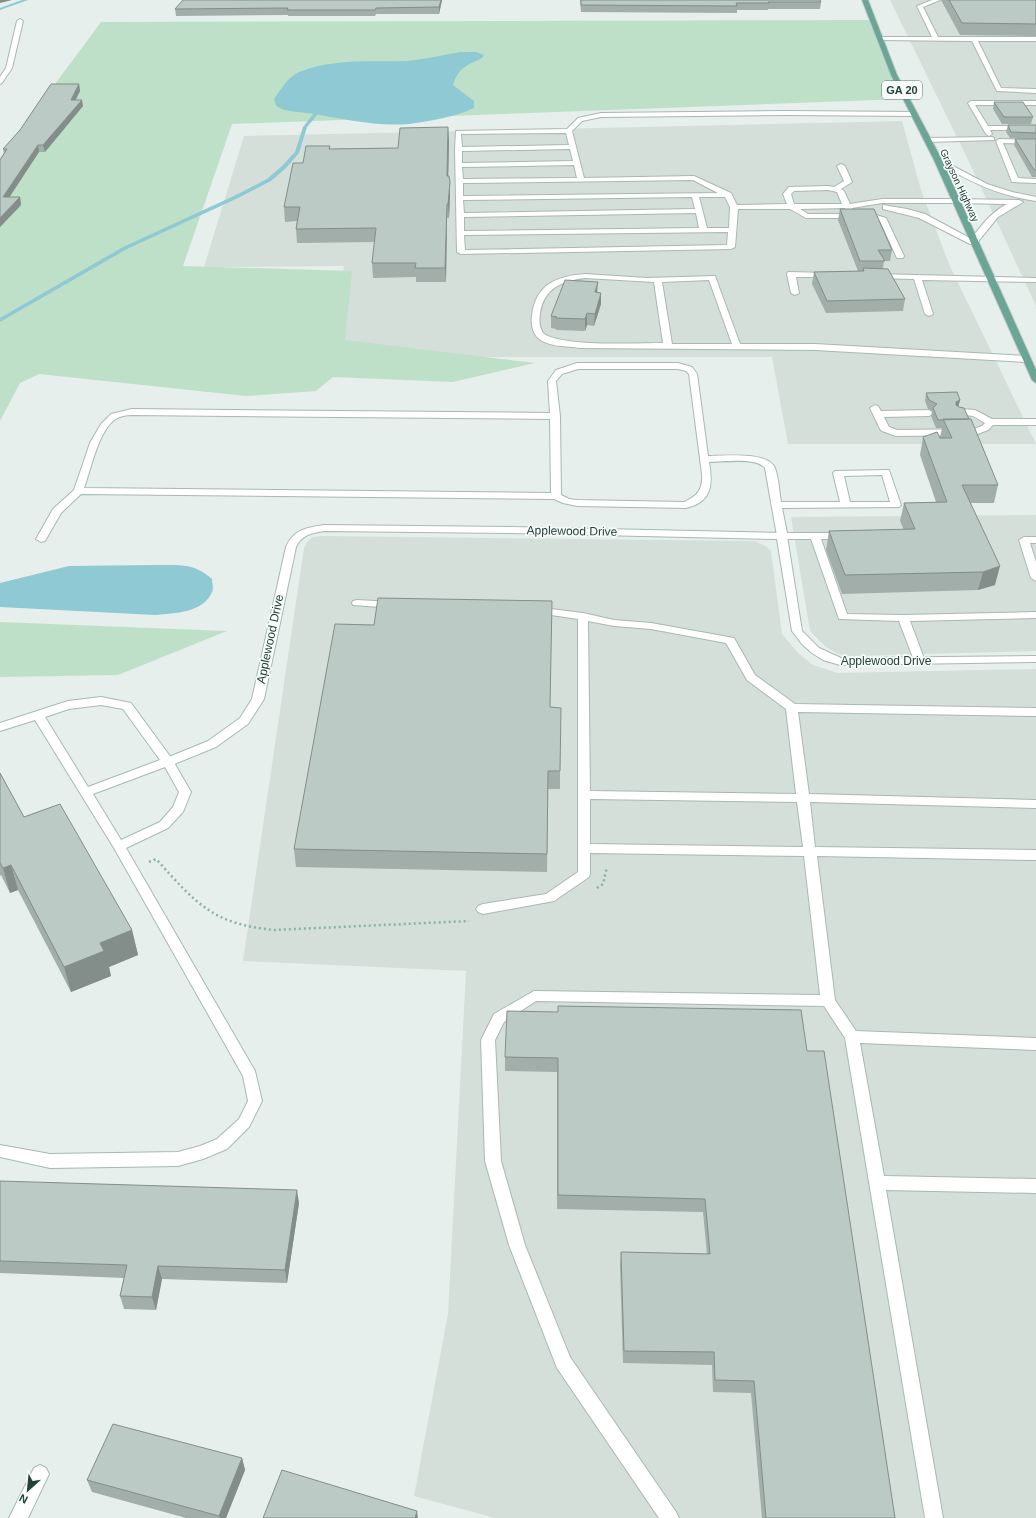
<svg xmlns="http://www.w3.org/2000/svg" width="1036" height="1518" font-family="Helvetica,sans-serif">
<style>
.built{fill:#d4dfda}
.green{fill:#bfe0c8}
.water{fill:#8ec9d4}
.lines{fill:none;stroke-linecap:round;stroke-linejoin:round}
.stream{fill:#8ec9d4;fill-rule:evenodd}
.service-casing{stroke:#a8b8b2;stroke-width:2}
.minor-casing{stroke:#a8b8b2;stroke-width:2}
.tertiary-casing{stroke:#a8b8b2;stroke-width:2}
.primary-casing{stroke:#c2cac8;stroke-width:2}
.path{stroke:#86b3a5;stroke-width:2.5;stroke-dasharray:2 3;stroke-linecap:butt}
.service{fill:#fff;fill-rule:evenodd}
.minor{fill:#fff;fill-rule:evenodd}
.tertiary{fill:#fff;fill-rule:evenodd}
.primary{fill:#6aa596;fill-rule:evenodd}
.wall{fill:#a1aea9}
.shaded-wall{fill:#838d89}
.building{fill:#bbcac4;stroke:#838d89}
.labels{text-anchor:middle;stroke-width:3.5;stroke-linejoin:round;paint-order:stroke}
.far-street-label{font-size:10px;fill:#24423a;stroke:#f7fbf9}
.shield{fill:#f7fbf9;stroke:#637a73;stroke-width:1}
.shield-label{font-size:11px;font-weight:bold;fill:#24423a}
.street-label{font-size:12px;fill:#24423a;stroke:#f7fbf9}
</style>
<rect width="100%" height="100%" fill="#e6efeb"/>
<!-- built -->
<path class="built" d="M 890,0 L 1036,0 L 1036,306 L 971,166 Z
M 902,121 L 921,190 L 949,264 L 1036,444 L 788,444 L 772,357 L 330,357 L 344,266 L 204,267 L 244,136 Z
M 1036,515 L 1036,651 L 850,656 L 838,654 L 826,647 L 810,631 L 791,517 Z
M 323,536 L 754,541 L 766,546 L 771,551 L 782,634 L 798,653 L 813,665 L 838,673 L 1036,669 L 1036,1518 L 495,1518 L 414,1496 L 448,1314 L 466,971 L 243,961 L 304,548 L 307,542 L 313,537 Z"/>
<!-- green -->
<path class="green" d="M 874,20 L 904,99 L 232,124 L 183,266 L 352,271 L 345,340 L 535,363 L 453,382 L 333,377 L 316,391 L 246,396 L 39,374 L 20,383 L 0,421 L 0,158 L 101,22 Z
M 0,622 L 227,631 L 118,675 L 0,677 Z"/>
<!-- water -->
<path class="water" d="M 460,52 L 476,52 L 484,55 L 482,58 C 466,66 459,67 453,85 L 474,101 L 474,108 C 454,117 431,121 409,124 C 376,127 340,118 308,113 C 299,112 286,112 278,107 C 275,105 275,102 274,99 C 281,89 288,77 299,72 C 332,58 371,62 405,61 C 423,60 442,55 460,52 Z
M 157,565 C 181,565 194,563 212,579 C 212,583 214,589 212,592 C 203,613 175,613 155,615 L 0,607 L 0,583 L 69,566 Z"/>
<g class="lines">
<!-- stream -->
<path class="stream" d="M 22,0 L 28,0 L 0,10 L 0,8 Z
M 314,113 L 318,114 L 307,127 L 299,153 L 286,168 L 271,181 L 238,198 L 127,249 L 0,322 L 0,318 L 123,247 L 234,196 L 267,179 L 282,166 L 295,152 L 303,127 Z"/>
<!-- service casing -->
<g class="service-casing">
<path id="service" d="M 932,0 L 940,0 L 923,7 L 938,37 L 1036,37 L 1036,41 L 978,41 L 1001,88 L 1036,89 L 1036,93 L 997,91 L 972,41 L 878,40 L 878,38 L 880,37 L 932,37 L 917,6 Z
M 1036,101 L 1036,105 L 975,105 L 988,126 L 1036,126 L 1036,130 L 990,130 L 992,134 L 989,136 L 986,134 L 968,103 L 971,101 Z
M 786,111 L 915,112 L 918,114 L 915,116 L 786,115 L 601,117 L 582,121 L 572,131 L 584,178 L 694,176 L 731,193 L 737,205 L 787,204 L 783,194 L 789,187 L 828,186 L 834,187 L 844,181 L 837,166 L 841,164 L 845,166 L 852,182 L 841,189 L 844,191 L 850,204 L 882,199 L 957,199 L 961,201 L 957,203 L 882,203 L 852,208 L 856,216 L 852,218 L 806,218 L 790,209 L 738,209 L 735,247 L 731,249 L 461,254 L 457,252 L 455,149 L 456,131 L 567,129 L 578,118 L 601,113 ZM 566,133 L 569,145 L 462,147 L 461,134 ZM 570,149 L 573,161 L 462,163 L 462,151 ZM 574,165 L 577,178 L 463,179 L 462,167 ZM 693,180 L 718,193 L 463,196 L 463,183 ZM 828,190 L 837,192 L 842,204 L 794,204 L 791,194 L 794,191 ZM 692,197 L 695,209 L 464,213 L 463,200 ZM 699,197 L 725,197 L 730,207 L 729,228 L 707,228 ZM 845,208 L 847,214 L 808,214 L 800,209 ZM 696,213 L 699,228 L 464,231 L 464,217 ZM 728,232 L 727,245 L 465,250 L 464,235 Z
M 992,137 L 994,138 L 994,140 L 928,142 L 925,140 L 928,138 Z
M 999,139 L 1036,140 L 1036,144 L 1003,143 L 1018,178 L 1036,179 L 1036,183 L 1012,182 L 996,141 Z
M 883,205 L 907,209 L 925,214 L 977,242 L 973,244 L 970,244 L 919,218 L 883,209 Z
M 860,214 L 876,215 L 886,218 L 904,256 L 903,258 L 897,258 L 896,256 L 880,221 L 875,219 L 860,218 Z
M 788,272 L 829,273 L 833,275 L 829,277 L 796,277 L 799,293 L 795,295 L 791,293 L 787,274 Z
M 585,274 L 647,278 L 715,276 L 740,344 L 815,344 L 1026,356 L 1030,359 L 1026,362 L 815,350 L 580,348 C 567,346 548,347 538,338 C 532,332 531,323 532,315 C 536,284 557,276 585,274 ZM 585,278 L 654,282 L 663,343 C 636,343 565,347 544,334 C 539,328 539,321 540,313 C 544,288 562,281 585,278 ZM 709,280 L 732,344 L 672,344 L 662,282 Z
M 874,274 L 1036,278 L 1036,282 L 922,280 L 933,314 L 929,316 L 925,314 L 914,279 L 877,278 L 873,276 Z
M 577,363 L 678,363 L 692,367 L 697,374 L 708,456 C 724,456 768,451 775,468 C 779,479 779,491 781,502 L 840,502 L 833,473 L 835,471 L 889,470 L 901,505 L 899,507 L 782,508 L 787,533 L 844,533 L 849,536 L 844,539 L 821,539 L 847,614 L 903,615 L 1036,612 L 1036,618 L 910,621 L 925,661 L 923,663 L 915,663 L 899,621 L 839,619 L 811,539 L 782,539 L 777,536 L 765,468 C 756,457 724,462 709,462 C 713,485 712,502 686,508 L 577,506 L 563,503 L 554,499 L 81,494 L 61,513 L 45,541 L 41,542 L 36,539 L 53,509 L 74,490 L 90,443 L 101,424 L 111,414 L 132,409 L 550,413 L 548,381 L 556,370 ZM 578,369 L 678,369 L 686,371 L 689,374 L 702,474 C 703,489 698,496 684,502 L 577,500 L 569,499 L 561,495 L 560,416 L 556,381 L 562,374 ZM 132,415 L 550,419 L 551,493 L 84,488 C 91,469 98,433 114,420 C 120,416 126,415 132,415 ZM 882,475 L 890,502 L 850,502 L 844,476 Z
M 875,405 L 878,406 L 881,411 L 929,410 L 934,413 L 929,416 L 884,417 L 889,427 L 897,430 L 974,429 L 982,426 L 985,423 L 973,416 L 957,414 L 955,412 L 960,409 L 975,410 L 992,419 L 1036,419 L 1036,425 L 993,425 L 988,430 L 975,435 L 896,436 L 882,431 L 880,429 L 870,408 Z
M 1024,537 L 1036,537 L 1036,543 L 1030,543 L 1036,562 L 1036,581 L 1031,578 L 1019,540 Z
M 357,600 L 393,602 L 398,605 L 393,608 L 353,605 L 352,603 L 353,601 Z
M 535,607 L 583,613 L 614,620 L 651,623 L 734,638 L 755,675 L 795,704 L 1036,708 L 1036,716 L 798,712 L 809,794 L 1036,800 L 1036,808 L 810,802 L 815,847 L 1036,850 L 1036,860 L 817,856 L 835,1000 L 856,1031 L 1036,1038 L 1036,1050 L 860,1043 L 884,1176 L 1036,1179 L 1036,1193 L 886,1190 L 943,1518 L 925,1518 L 845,1038 L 824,1006 L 536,1001 L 504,1022 L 495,1040 L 501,1161 L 525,1245 L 570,1357 L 676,1512 L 679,1518 L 659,1518 L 557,1368 L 509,1245 L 485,1161 L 481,1040 L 494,1014 L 534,991 L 820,995 L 804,856 L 590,853 L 590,874 L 589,877 L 554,901 L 483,914 L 478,912 L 476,909 L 478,906 L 483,904 L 546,894 L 578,872 L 578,619 L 531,612 L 530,610 L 531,608 ZM 588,621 L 614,626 L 651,629 L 726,643 L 747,680 L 786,709 L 796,794 L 590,791 ZM 590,799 L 797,802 L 803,847 L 590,844 Z
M 101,697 L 131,703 L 172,759 L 191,792 L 183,812 L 168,828 L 126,848 L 255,1071 L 262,1101 L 249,1127 L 227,1149 L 203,1159 L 178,1166 L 50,1168 L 0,1157 L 0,1145 L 50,1154 L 178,1152 L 200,1146 L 217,1139 L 239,1119 L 248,1101 L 243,1076 L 114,848 L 35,720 L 0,731 L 0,723 L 68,701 ZM 101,705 L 123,709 L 160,760 L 88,787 L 45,717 L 69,709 ZM 165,767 L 179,792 L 173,807 L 160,822 L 121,840 L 93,794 Z"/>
</g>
<!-- minor casing -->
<g class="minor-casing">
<path id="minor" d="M 20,19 L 23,21 L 12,68 L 2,83 L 0,84 L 0,77 L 6,68 L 17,21 Z
M 324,525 L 510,527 L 782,533 L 787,536 L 802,631 L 819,648 L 841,658 L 1036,656 L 1036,662 L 840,665 L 823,660 L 812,653 L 802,644 L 792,631 L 777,539 L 510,533 L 324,531 C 312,533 301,535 296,547 L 264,699 L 248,724 L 216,747 L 172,765 L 164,765 L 162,762 L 164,759 L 208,741 L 240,718 L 252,699 L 286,547 C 294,529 306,528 324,525 Z
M 40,1465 L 46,1468 L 49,1474 L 28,1518 L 9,1518 L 34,1468 Z"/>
</g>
<!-- tertiary casing -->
<g class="tertiary-casing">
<path id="tertiary" d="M 938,158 L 987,184 L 1012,192 L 1036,197 L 1036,201 C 999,196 967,181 936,161 L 936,159 Z
M 954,199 L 1019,200 L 1023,202 L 998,217 L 976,244 L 973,244 L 969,242 C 980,227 990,213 1007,204 L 957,203 L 953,201 Z"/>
</g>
<!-- primary casing -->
<g class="primary-casing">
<path id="primary" d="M 862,0 L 868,0 L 897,75 L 942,160 L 1036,370 L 1036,383 L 1032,380 L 934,160 L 891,75 Z"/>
</g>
<!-- path -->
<path class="path" d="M 149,862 L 156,859 C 196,903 212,924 274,930 L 469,921
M 597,888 L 603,884 L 607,867"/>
<!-- service -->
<use href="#service" class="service"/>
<!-- minor -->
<use href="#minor" class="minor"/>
<!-- tertiary -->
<use href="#tertiary" class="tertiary"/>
<!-- primary -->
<use href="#primary" class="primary"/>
</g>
<!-- wall -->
<path class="wall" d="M 183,0 L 442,0 L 439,14 L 376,14 L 375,16 L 288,16 L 288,15 L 176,16 L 175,9 Z
M 580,0 L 820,0 L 821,2 L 820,9 L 768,9 L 768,10 L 737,10 L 737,13 L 581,12 Z
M 941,0 L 1036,0 L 1036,36 L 960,35 Z
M 79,84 L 80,91 L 76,100 L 83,106 L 45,152 L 39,152 L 9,197 L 20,197 L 21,205 L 0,227 L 4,154 L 3,149 Z
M 994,102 L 1033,117 L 1031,124 L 1002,124 L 993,109 Z
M 1008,125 L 1036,125 L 1036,139 L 1010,138 L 1006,132 Z
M 1015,139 L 1036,139 L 1036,177 L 1032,177 L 1014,145 Z
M 449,140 L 448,176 L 450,182 L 450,196 L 449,218 L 447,218 L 446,282 L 416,282 L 416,277 L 373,278 L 372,263 L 375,242 L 297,243 L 296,229 L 297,221 L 285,222 L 284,207 L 303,163 L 330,146 L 330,149 L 398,148 Z
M 840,209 L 892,250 L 890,261 L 884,261 L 883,268 L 905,299 L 903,311 L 826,313 L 812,284 L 814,272 L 858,271 L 838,220 Z
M 597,293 L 601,304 L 594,326 L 587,325 L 585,331 L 556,330 L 556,329 L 551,328 L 551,316 Z
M 926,393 L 960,400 L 958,407 L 998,485 L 994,503 L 970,503 L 995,585 L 978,590 L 842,594 L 826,550 L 829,531 L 904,530 L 900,521 L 904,503 L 936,502 L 920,455 L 923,437 L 940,438 L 940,437 L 942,428 L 936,428 L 931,416 L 932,411 L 928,409 L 925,401 Z
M 550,707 L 560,771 L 560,789 L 548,789 L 547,872 L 296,867 L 294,849 Z
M 0,773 L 24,817 L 132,930 L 138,955 L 109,967 L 111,976 L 71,992 L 18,890 L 10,893 L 1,875 L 0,876 Z
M 807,1051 L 895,1518 L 762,1518 L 751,1393 L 713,1392 L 712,1365 L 623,1363 L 620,1265 L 621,1252 L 707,1254 L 703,1212 L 557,1209 L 557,1072 L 505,1071 L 505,1057 Z
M 0,1181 L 299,1203 L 287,1283 L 162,1279 L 156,1310 L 124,1309 L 120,1296 L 124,1278 L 0,1273 Z
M 242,1458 L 245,1470 L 226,1518 L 186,1518 L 92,1492 L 87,1480 Z"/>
<!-- shaded-wall -->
<path class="shaded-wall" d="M 0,0 L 12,0 L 0,3 Z
M 441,0 L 442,0 L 439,14 L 439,7 Z
M 79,84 L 80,91 L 72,106 L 71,100 Z
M 82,100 L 83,106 L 45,152 L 43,145 Z
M 448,127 L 449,140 L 448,190 L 447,176 Z
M 38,145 L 39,152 L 5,204 L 3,197 Z
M 450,182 L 450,196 L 449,218 L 448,204 Z
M 20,197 L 21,205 L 0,227 L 0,218 Z
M 447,204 L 447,218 L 446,282 L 445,268 Z
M 598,282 L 597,294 L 595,292 Z
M 601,293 L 601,304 L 594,326 L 595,314 Z
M 587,313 L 587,325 L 585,331 L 585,319 Z
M 960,400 L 958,408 L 954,411 L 956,402 Z
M 1000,566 L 995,585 L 978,590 L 983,572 Z
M 11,865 L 18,890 L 10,893 L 3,868 Z
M 132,930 L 138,955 L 109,967 L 111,976 L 71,992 L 64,967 L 100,943 Z
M 297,1190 L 299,1203 L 287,1283 L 285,1270 Z
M 158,1266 L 162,1279 L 156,1310 L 152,1297 Z
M 242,1458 L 245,1470 L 226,1518 L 220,1518 L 219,1516 Z
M 417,1511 L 418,1518 L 415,1518 Z"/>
<!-- building -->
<path class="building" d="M 183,0 L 441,0 L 439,7 L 376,8 L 375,10 L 287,10 L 288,8 L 175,9 Z
M 581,0 L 820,0 L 821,2 L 768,2 L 769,3 L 736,3 L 737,6 L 581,5 Z
M 949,0 L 1036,0 L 1036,24 L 962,23 Z
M 51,84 L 79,84 L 71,100 L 82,100 L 43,145 L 38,145 L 3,197 L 20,197 L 0,218 L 0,160 L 7,149 L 3,149 L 20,130 Z
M 994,102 L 1023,102 L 1033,117 L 1004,117 Z
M 1008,125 L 1036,125 L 1036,133 L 1011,132 Z
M 448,127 L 447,176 L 449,176 L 450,182 L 448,204 L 447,204 L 445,268 L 415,268 L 416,263 L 372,263 L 376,228 L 296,229 L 300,207 L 284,207 L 293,163 L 303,163 L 306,146 L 330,146 L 329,149 L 398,148 L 400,128 Z
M 1015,139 L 1036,139 L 1036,170 L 1034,170 Z
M 840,209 L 874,209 L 892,250 L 878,250 L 885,261 L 860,261 Z
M 863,268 L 888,269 L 905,299 L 827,301 L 814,272 L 864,271 Z
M 565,280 L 598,282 L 595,292 L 601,293 L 595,314 L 587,313 L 585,319 L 556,318 L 557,317 L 551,316 Z
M 957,392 L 960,400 L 956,402 L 956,405 L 959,407 L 964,408 L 969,419 L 938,420 L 933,408 L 937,404 L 929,400 L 926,393 Z
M 943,419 L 971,419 L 998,485 L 962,485 L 1000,566 L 983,572 L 845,575 L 829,531 L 915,529 L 904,503 L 947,502 L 923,437 L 937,432 L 940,438 L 952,438 Z
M 378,598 L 552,601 L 550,707 L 561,708 L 560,771 L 548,771 L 547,854 L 294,849 L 335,624 L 374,625 Z
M 0,773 L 24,817 L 60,804 L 132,930 L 100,943 L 104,951 L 64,967 L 11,865 L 3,868 L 0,863 Z
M 558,1006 L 801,1010 L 807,1051 L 824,1051 L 895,1518 L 766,1518 L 754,1381 L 715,1380 L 714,1352 L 624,1351 L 621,1252 L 710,1254 L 705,1199 L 558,1195 L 558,1058 L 505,1057 L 507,1011 L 558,1012 Z
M 0,1181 L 297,1190 L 285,1270 L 158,1266 L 152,1297 L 120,1296 L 127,1265 L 0,1261 Z
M 113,1424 L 242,1458 L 219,1516 L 87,1480 Z
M 282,1470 L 417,1511 L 415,1518 L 263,1518 Z"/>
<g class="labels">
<!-- far-street labels -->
<g class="far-street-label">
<text transform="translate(960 185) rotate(65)" y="4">Grayson Highway</text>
</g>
<!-- shield labels -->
<rect class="shield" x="882" y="81" width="40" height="18" rx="3"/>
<g class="shield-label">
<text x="902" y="94">GA 20</text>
</g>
<!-- street labels -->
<g class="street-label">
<text transform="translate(572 531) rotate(1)" y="4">Applewood Drive</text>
<text transform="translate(270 639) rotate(-78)" y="4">Applewood Drive</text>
<text x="886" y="665">Applewood Drive</text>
</g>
</g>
<!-- north arrow -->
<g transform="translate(28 1490) rotate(207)" stroke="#f7fbf9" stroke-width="3" paint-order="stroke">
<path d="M0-3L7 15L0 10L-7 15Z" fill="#24423a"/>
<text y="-6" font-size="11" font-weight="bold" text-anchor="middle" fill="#24423a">N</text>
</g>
</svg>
